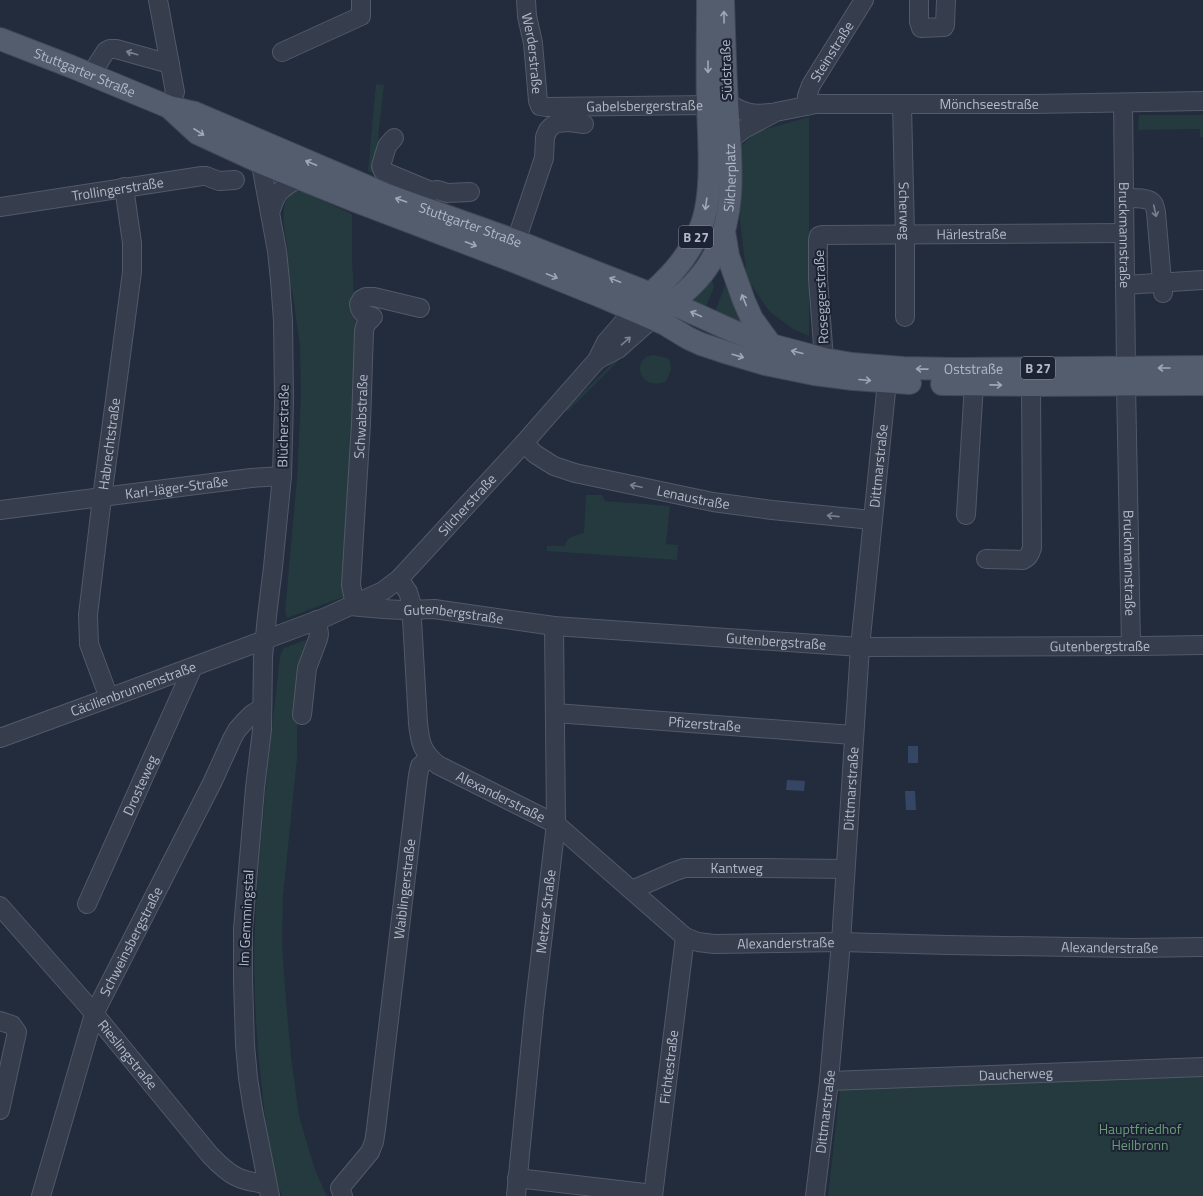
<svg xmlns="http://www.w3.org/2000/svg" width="1203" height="1196" font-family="'Titillium Web',sans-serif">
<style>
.green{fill:#243a3e}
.water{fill:#354665}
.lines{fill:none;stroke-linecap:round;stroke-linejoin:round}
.minor-casing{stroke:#525968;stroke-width:20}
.major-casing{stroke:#404756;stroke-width:24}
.minor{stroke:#363e4d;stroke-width:18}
.major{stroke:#545d6e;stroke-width:22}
.oneway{stroke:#9fa7b7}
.oneway2{stroke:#7a8291}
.labels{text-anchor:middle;stroke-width:4;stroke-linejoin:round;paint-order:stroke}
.shield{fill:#1c2332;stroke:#858c9c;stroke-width:1}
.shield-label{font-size:13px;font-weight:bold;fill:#b2b9c9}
.street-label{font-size:14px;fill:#b2b9c9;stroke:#1c2332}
.park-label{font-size:14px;fill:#689b77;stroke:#1c2332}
</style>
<rect width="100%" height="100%" fill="#222c3d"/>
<!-- green -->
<path class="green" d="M 376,84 L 384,85 L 374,173 L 368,171 Z
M 1139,115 L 1203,115 L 1203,137 L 1200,137 L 1200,129 L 1138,130 Z
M 809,117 L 809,336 L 793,329 L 770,312 L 747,279 L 740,221 L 741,146 L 752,136 L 763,130 Z
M 297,191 L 303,192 L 350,213 L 352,215 L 352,261 L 357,339 L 346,596 L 287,618 L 285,612 L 297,478 L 301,395 L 300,346 L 292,290 L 286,289 L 284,254 L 288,253 C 286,236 275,198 297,191 Z
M 711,278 L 714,287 L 704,311 L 688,299 Z
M 725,285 L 734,305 L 753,328 L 714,315 Z
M 623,353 L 622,357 L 568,411 L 565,410 Z
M 653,355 L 667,358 L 670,360 L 671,370 L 666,381 C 642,393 628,359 653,355 Z
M 586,495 L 602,495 L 605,501 L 670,506 L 666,544 L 678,545 L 677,560 L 547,551 L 547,546 L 565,546 C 567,536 575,536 584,533 Z
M 306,640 L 297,720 L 297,758 L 283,896 L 282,945 L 286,1000 L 291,1056 L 299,1116 L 315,1170 L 327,1196 L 282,1196 C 269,1159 265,1120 261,1080 C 255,1023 252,963 256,905 C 261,822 271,739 280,656 L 284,648 Z
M 1203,1075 L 1203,1196 L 828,1196 L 840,1089 Z"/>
<!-- water -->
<path class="water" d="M 908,746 L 918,746 L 918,763 L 908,763 Z
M 787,780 L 805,781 L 804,791 L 786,790 Z
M 905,791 L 915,791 L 916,810 L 906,810 Z"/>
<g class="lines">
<!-- minor casing -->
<g class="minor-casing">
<g id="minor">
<path d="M 158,0 L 175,92 L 169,107"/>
<path id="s1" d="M 526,0 L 527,16 L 533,43 L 538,101 L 540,106 L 546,107 L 708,105 L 715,112 L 730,140 L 744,129 L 776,112 L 816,104 L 1033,104 L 1203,101"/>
<path d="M 919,0 L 919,22 L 921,28 L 944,27 L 945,25 L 946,0"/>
<path d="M 282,52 L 361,16 L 361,0"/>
<path d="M 91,74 L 106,51 L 110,49 L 116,49 L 170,64"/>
<path d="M 727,103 C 745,113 751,115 771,113"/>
<path id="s2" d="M 1123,103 L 1126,368"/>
<path id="s3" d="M 902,105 L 905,235 L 905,317"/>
<path id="s4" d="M 807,106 L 807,96 L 811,85 L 864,0"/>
<path d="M 394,138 L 387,146 L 381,166 L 383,171 L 431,191 L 438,190 L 447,193 L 470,192"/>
<path d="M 267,152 L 262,163 L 262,170 L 277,251 L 280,280 L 283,321 L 284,401 L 282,476 L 273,567 L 267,616 L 263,657 L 262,730 L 255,788 L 243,929 L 243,981 L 245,1045 L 248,1078 L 253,1110 L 270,1196"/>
<path d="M 1124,198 C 1131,198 1149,197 1153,203 C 1155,205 1155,209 1156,212 L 1163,293"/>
<path id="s5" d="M 0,207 L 202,176 L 206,176 L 219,181 L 235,180"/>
<path d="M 270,213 C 276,192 280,189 299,178"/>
<path d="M 516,241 L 544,158 L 545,137 L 548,130 L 552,126 L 557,123 L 569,122 L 584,124"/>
<path d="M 1125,285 L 1203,280"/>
<path id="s6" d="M 824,359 L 818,279 L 818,240 L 819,236 L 822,235 L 1124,233"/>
<path d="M 597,360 L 618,349 L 653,318"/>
<path id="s7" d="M 1126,384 L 1131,646"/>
<path id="s8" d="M 524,443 L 535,454 L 554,466 L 575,473 L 713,502 L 772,510 L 872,520"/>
<path id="s9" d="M 0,510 L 251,478 L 282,476"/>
<path d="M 966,515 L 974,384"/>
<path d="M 986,559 L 1023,560 C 1029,557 1030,554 1032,548 L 1031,385"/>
<path id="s10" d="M 399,579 L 408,592 L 411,602 L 418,723 C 420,743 422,752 438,765 L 556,824 L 685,937 L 698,942 L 714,944 L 841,942 L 948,945 L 1131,948 L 1203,947"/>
<path id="s11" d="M 359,603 L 353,595 L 351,585 L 361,424 L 364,331 L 366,324 L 373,317 C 365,315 360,313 359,304 L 362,299 L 366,297 L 374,297 L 420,308"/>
<path id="s12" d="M 351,606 C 370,608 390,610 409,610 C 417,610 426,609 434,609 L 554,626 L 860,647 L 1141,646 L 1203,645"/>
<path id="s13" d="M 109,698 L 89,644 L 88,615 L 102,498 L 132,272 L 132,243 L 124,187"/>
<path id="s14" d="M 555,713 L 853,735"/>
<path d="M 302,715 L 307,668 L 318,639 L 319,634 L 317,620"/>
<path id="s15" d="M 0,738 L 109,698 L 326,617 L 383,591 L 399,579 L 524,443 L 597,360 L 606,342 L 634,310"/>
<path id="s16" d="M 632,890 L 673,872 L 684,868 L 755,868 L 845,869"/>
<path id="s17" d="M 87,904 L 193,667"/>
<path id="s18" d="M 0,906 L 87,1005 L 210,1155 C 230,1176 239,1181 267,1184"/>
<path d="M 0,1021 L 12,1025 L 17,1032 L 0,1110"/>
<path id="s19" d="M 829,1081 L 1203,1067"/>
<path d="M 517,1178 L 653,1194"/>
<path id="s20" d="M 41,1196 L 94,1014 L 212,783 L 232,739 L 237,730 L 245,721 L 252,714 L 262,708"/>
<path id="s21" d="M 343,1196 L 340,1188 L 370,1152 L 374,1142 L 376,1129 L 418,775 L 420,766 L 429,758"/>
<path id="s22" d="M 516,1196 L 534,1011 L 556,824 L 554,626"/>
<path id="s23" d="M 653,1196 L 685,937"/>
<path id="s24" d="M 815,1196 L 829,1081 L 841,942 L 860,647 L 887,382"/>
</g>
</g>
<!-- major casing -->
<g class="major-casing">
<g id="major">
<path id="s25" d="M 0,39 L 70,66 L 169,107 L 195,113 L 387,195 L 516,241 L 651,294 L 733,331 L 771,345 L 824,359 L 852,364 L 903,368 L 955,369 L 1203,367"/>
<path d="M 171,109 L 197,133 L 262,163 L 356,201 L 516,262 L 600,296 L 665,324 L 688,338 L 701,344 L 728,353 L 765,364 L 814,374 L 853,379 L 910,383"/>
<path d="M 724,231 L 728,256 L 744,301 L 752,319 L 771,345"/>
<path d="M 642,302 C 667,279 686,262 700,229 C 714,197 709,142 708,106 C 707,71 708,35 708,0"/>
<path id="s26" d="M 662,311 C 680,296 699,282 711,261 C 739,214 730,155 727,103 C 725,69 724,34 723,0"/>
<path d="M 942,384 L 1031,385 L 1203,384"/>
</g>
</g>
<!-- minor -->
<use href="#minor" class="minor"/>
<!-- major -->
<use href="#major" class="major"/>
</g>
<!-- one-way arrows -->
<defs><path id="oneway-shaft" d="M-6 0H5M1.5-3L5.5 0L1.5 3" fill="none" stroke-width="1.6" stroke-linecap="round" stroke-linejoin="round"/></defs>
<g class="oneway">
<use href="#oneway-shaft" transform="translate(724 17) rotate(-91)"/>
<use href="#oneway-shaft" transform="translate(708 67) rotate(90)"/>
<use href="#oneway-shaft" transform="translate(199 132) rotate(33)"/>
<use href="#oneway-shaft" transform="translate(311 163) rotate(-157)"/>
<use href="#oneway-shaft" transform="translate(401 200) rotate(-161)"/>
<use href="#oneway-shaft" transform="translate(706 204) rotate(98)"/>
<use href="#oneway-shaft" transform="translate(471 244) rotate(21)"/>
<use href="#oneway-shaft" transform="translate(552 276) rotate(22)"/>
<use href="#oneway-shaft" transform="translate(615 280) rotate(-158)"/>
<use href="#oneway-shaft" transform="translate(744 300) rotate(-112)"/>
<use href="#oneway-shaft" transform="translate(696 314) rotate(-156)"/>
<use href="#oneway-shaft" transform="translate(797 352) rotate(-166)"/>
<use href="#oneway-shaft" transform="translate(738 356) rotate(16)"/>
<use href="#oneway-shaft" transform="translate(1164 368) rotate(180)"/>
<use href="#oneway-shaft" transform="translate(922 369) rotate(-179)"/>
<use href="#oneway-shaft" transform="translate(865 380) rotate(5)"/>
<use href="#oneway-shaft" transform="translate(996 385) rotate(1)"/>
</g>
<g class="oneway2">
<use href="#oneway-shaft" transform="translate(132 53) rotate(-164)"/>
<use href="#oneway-shaft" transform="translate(1155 211) rotate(78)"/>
<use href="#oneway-shaft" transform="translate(626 341) rotate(-41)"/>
<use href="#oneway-shaft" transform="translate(636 486) rotate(-168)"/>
<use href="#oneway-shaft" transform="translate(833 516) rotate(-174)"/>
</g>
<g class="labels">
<!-- shield labels -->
<g class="shield">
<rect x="679" y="226" width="34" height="22" rx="3"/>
<rect x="1021" y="357" width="34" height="22" rx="3"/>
</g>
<g class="shield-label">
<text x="696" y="242">B 27</text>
<text x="1038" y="373">B 27</text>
</g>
<!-- street labels -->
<g class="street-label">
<text dy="5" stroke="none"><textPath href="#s4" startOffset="61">Steinstraße</textPath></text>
<text dy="5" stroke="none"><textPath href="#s1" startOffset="54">Werderstraße</textPath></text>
<text transform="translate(726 70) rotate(-92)" y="5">Südstraße</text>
<text dy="5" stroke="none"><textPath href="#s25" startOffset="91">Stuttgarter Straße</textPath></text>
<text dy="5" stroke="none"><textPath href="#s1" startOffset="585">Mönchseestraße</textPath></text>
<text dy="5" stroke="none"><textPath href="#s1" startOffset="212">Gabelsbergerstraße</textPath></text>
<text dy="5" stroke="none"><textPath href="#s26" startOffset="157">Silcherplatz</textPath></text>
<text dy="5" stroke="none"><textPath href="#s5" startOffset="119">Trollingerstraße</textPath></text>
<text dy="5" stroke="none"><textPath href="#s3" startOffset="106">Scherweg</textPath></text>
<text dy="5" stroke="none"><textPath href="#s25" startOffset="506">Stuttgarter Straße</textPath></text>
<text dy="5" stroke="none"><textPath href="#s6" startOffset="276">Härlestraße</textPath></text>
<text dy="5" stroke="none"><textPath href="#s2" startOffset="132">Bruckmannstraße</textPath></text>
<text transform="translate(821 297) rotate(-93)" y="5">Roseggerstraße</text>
<text dy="5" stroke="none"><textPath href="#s25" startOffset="1035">Oststraße</textPath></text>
<text dy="5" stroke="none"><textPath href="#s11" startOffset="189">Schwabstraße</textPath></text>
<text transform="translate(283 426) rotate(-89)" y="5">Blücherstraße</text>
<text dy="5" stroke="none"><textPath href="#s13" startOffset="259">Habrechtstraße</textPath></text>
<text dy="5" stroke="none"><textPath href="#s24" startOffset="733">Dittmarstraße</textPath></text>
<text dy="5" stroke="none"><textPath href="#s9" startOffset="178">Karl-Jäger-Straße</textPath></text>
<text dy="5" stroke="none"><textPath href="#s8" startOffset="181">Lenaustraße</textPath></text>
<text dy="5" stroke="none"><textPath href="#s15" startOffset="531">Silcherstraße</textPath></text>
<text dy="5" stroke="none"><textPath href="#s7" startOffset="179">Bruckmannstraße</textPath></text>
<text dy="5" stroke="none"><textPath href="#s12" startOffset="103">Gutenbergstraße</textPath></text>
<text dy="5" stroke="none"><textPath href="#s12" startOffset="427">Gutenbergstraße</textPath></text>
<text dy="5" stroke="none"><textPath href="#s12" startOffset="751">Gutenbergstraße</textPath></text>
<text dy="5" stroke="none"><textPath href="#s15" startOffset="142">Cäcilienbrunnenstraße</textPath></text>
<text dy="5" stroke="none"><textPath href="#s14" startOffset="150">Pfizerstraße</textPath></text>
<text dy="5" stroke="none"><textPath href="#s17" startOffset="130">Drosteweg</textPath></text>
<text dy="5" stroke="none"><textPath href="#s24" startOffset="409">Dittmarstraße</textPath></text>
<text dy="5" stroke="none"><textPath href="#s10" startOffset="266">Alexanderstraße</textPath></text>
<text dy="5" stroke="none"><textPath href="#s16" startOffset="109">Kantweg</textPath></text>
<text dy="5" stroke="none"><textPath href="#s21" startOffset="321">Waiblingerstraße</textPath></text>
<text dy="5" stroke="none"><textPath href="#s22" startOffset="286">Metzer Straße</textPath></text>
<text transform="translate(246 918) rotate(-87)" y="5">Im Gemmingstal</text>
<text dy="5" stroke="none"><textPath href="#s20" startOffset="271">Schweinsbergstraße</textPath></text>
<text dy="5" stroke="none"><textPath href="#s10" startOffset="601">Alexanderstraße</textPath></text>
<text dy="5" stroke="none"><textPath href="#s10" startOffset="925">Alexanderstraße</textPath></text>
<text dy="5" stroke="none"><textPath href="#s18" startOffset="196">Rieslingstraße</textPath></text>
<text dy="5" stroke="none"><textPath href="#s23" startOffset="130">Fichtestraße</textPath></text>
<text dy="5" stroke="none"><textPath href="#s19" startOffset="187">Daucherweg</textPath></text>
<text dy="5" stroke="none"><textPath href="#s24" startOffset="85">Dittmarstraße</textPath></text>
</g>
<!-- park labels -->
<g class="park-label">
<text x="1140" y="1134">Hauptfriedhof<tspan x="1140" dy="16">Heilbronn</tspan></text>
</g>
</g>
</svg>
